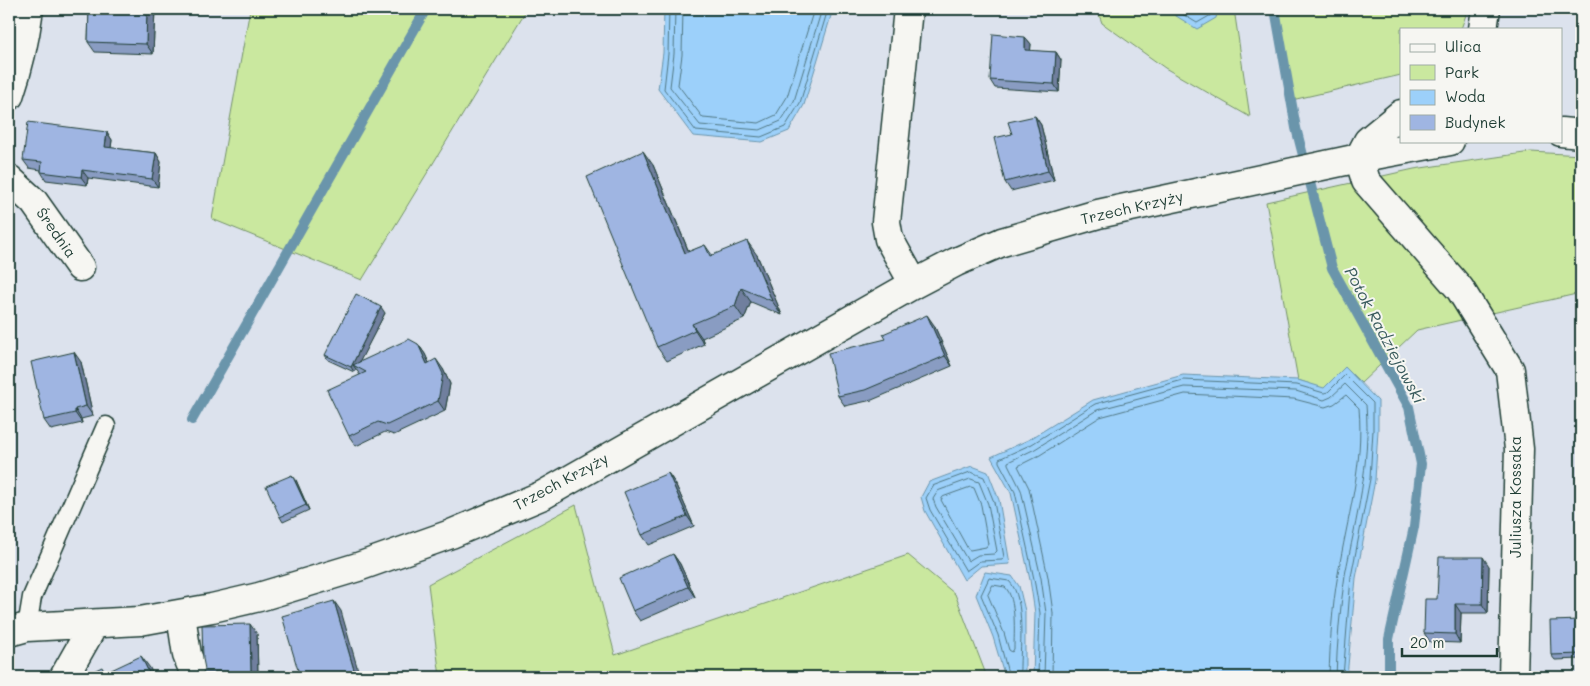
<svg xmlns="http://www.w3.org/2000/svg" width="1590" height="686" font-family="Mali,sans-serif">
<style>
.green{fill:#cae89f;stroke:#74926a}
.water{fill:#9cd0fa;stroke:#6a95ab}
.lines{fill:none;stroke-linecap:round;stroke-linejoin:round}
.shore{stroke:#517883;stroke-width:1}
.stream{stroke:#6a95ab;stroke-width:10}
.service-casing{stroke:#1f3d34;stroke-width:21}
.minor-casing{stroke:#1f3d34;stroke-width:31}
.service{stroke:#f6f6f2;stroke-width:18}
.minor{stroke:#f6f6f2;stroke-width:28}
.wall{fill:#899cc2;stroke:#1f3d34}
.shaded-wall{fill:#6f7f9e;stroke:#1f3d34}
.building{fill:#9fb5e2;stroke:#1f3d34}
.labels{text-anchor:middle;stroke-width:4;stroke-linejoin:round;paint-order:stroke}
.street-label{font-size:15px;fill:#1f3d34;stroke:#f6f6f2}
.water-label{font-size:16px;font-style:italic;fill:#385a5c;stroke:#f6f6f2}
</style>
<rect width="100%" height="100%" fill="#dce2ed"/>
<filter id="ink" filterUnits="userSpaceOnUse"><feTurbulence type="fractalNoise" baseFrequency=".02" numOctaves="2"/><feDisplacementMap in="SourceGraphic" scale="10" xChannelSelector="R" yChannelSelector="G"/><feConvolveMatrix kernelMatrix="1 2 1 2 8 2 1 2 1" color-interpolation-filters="sRGB"/></filter>
<g filter="url(#ink)">
<!-- green -->
<path class="green" d="M 250,9 L 527,9 L 362,280 L 212,219 Z
M 1097,9 L 1234,9 L 1250,117 L 1165,68 L 1102,23 Z
M 1277,9 L 1468,9 L 1461,29 L 1401,29 L 1401,75 L 1292,100 Z
M 1531,152 L 1581,155 L 1581,293 L 1417,330 L 1361,383 L 1345,367 L 1324,389 L 1298,380 L 1266,202 L 1414,169 Z
M 576,505 L 615,655 L 908,555 L 955,594 L 987,677 L 440,677 L 428,584 Z"/>
<!-- water -->
<path class="water" d="M 664,9 L 833,9 L 804,105 L 789,131 L 762,142 L 693,136 L 658,89 L 663,53 Z
M 1165,9 L 1218,9 L 1216,18 L 1197,29 Z
M 1345,367 L 1378,401 L 1378,430 L 1375,480 L 1356,578 L 1347,677 L 1033,677 L 1035,613 L 1030,580 L 1011,493 L 991,457 L 1030,439 L 1093,400 L 1183,375 L 1298,380 L 1324,388 Z
M 972,466 L 988,472 L 999,500 L 1010,564 L 981,566 L 964,580 L 925,511 L 921,497 L 929,482 Z
M 985,572 L 1012,576 L 1019,586 L 1025,611 L 1025,677 L 1005,677 L 993,637 L 976,595 Z"/>
<g class="lines">
<!-- shore -->
<path class="shore" d="M 669,9 L 668,54 L 664,89 L 696,131 L 761,137 L 785,127 L 800,103 L 828,9
M 675,9 L 674,54 L 670,87 L 700,125 L 760,130 L 781,121 L 794,101 L 822,9
M 683,9 L 682,55 L 678,85 L 703,118 L 759,123 L 776,115 L 787,97 L 814,9
M 1174,9 L 1197,23 L 1211,15 L 1213,9
M 971,472 L 984,477 L 994,502 L 1004,557 L 1002,560 L 980,561 L 966,571 L 930,510 L 926,498 L 933,486 Z
M 971,479 L 979,482 L 988,504 L 997,551 L 994,554 L 978,555 L 968,561 L 936,507 L 933,499 L 938,491 Z
M 971,487 L 974,488 L 981,505 L 988,544 L 986,547 L 970,550 L 968,549 L 941,500 L 943,497 Z
M 993,585 L 1005,587 C 1017,599 1014,633 1014,649 L 1012,652 L 1009,650 L 1004,633 L 988,595 Z
M 1009,677 L 998,635 L 981,595 L 989,578 L 1009,581 C 1027,599 1019,652 1020,677
M 1038,677 L 1040,613 L 1034,579 L 1015,492 L 999,462 L 999,459 L 1032,444 L 1095,404 L 1183,380 L 1297,385 L 1324,393 L 1328,392 L 1345,375 L 1373,403 L 1373,430 L 1370,479 L 1351,577 L 1343,677
M 1044,677 L 1046,613 L 1041,578 L 1021,490 L 1008,464 L 1008,462 L 1035,449 L 1097,410 L 1184,387 L 1296,391 L 1324,400 L 1331,397 L 1345,384 L 1366,405 C 1371,463 1356,519 1345,575 C 1340,608 1337,644 1336,677
M 1052,677 L 1053,613 L 1048,577 L 1029,488 L 1018,466 L 1040,455 L 1100,417 L 1185,394 L 1294,399 L 1325,407 L 1334,404 L 1346,395 L 1359,408 C 1364,465 1347,519 1338,574 C 1332,608 1330,643 1329,677"/>
<!-- stream -->
<path class="stream" d="M 1275,9 L 1296,128 L 1332,268 L 1409,407 L 1421,464 L 1414,527 L 1389,639 L 1389,677
M 192,420 L 426,9"/>
<!-- service casing -->
<g class="service-casing">
<path id="service" d="M 27,627 L 32,597 L 106,426"/>
</g>
<!-- minor casing -->
<g class="minor-casing">
<path id="minor" d="M 908,9 L 886,222 L 889,239 L 914,284
M 1483,29 L 1486,9
M 9,96 C 19,67 25,39 29,9
M 1401,114 L 1368,141 L 1359,158 L 1366,181 L 1460,289 L 1510,370 L 1519,449 L 1513,677
M 1561,132 L 1581,134
M 9,179 L 34,202 L 80,267
M 181,615 L 187,655 L 196,677
M 9,632 L 27,627 L 140,621 L 212,608 L 259,597 L 358,567 L 451,534 L 543,495 L 914,284 L 956,262 L 1002,242 L 1098,214 L 1359,158 L 1450,141
M 64,677 L 94,624"/>
</g>
<!-- service -->
<use href="#service" class="service"/>
<!-- minor -->
<use href="#minor" class="minor"/>
</g>
<!-- wall -->
<path class="wall" d="M 52,9 L 155,9 L 153,54 L 95,52 L 88,42 L 89,12 Z
M 1025,37 L 1031,44 L 1030,51 L 1056,52 L 1061,60 L 1059,92 L 995,88 L 990,80 Z
M 1035,116 L 1041,125 L 1054,180 L 1011,191 L 1005,182 L 1012,134 Z
M 107,132 L 112,140 L 111,148 L 156,153 L 161,162 L 158,187 L 88,178 L 87,185 L 46,180 L 41,172 L 41,170 L 29,168 L 23,160 Z
M 653,165 L 689,252 L 705,245 L 712,255 L 757,255 L 782,315 L 751,302 L 744,319 L 702,338 L 704,344 L 667,361 L 657,347 Z
M 385,313 L 359,362 L 418,344 L 425,354 L 429,363 L 443,369 L 450,384 L 445,411 L 394,435 L 385,432 L 356,446 L 349,436 L 360,375 L 356,369 L 354,372 L 328,360 L 325,355 Z
M 934,325 L 952,366 L 872,400 L 845,406 L 838,396 L 886,339 Z
M 81,362 L 93,416 L 81,419 L 82,423 L 51,430 L 44,420 Z
M 668,473 L 675,483 L 694,526 L 649,545 L 642,535 Z
M 292,475 L 296,480 L 309,510 L 283,522 L 280,517 Z
M 673,554 L 680,564 L 695,597 L 640,621 L 633,611 Z
M 1489,566 L 1488,613 L 1461,613 L 1460,643 L 1430,642 L 1424,633 L 1437,599 Z
M 1581,620 L 1581,659 L 1555,660 L 1551,655 Z
M 257,634 L 258,677 L 207,677 L 203,672 Z"/>
<!-- shaded-wall -->
<path class="shaded-wall" d="M 147,9 L 155,9 L 153,54 L 146,44 Z
M 1025,37 L 1031,44 L 1030,58 L 1025,50 Z
M 1056,52 L 1061,60 L 1059,92 L 1054,84 Z
M 1035,116 L 1041,125 L 1054,180 L 1048,171 Z
M 107,132 L 112,140 L 110,155 L 105,147 Z
M 643,151 L 653,165 L 695,267 L 685,253 Z
M 156,153 L 161,162 L 158,187 L 152,179 Z
M 82,170 L 88,178 L 87,185 L 81,177 Z
M 747,241 L 757,255 L 782,315 L 772,301 Z
M 741,288 L 751,302 L 744,319 L 735,306 Z
M 381,307 L 385,313 L 357,367 L 353,365 L 356,369 L 354,372 L 351,367 Z
M 927,315 L 934,325 L 952,366 L 945,356 Z
M 692,324 L 702,338 L 704,344 L 695,330 Z
M 418,344 L 425,354 L 434,374 L 427,364 Z
M 74,352 L 81,362 L 93,416 L 86,406 Z
M 436,359 L 443,369 L 450,384 L 445,411 L 438,401 Z
M 75,409 L 81,419 L 82,423 L 75,413 Z
M 668,473 L 675,483 L 694,526 L 687,516 Z
M 292,475 L 296,480 L 309,510 L 306,505 Z
M 673,554 L 680,564 L 695,597 L 688,587 Z
M 1483,557 L 1489,566 L 1488,613 L 1482,604 Z
M 334,601 L 341,611 L 360,677 L 356,677 Z
M 1455,604 L 1461,613 L 1460,643 L 1455,634 Z
M 250,624 L 257,634 L 258,677 L 254,677 L 251,673 Z
M 141,656 L 150,668 L 154,677 L 151,677 Z"/>
<!-- building -->
<path class="building" d="M 89,9 L 147,9 L 146,44 L 88,42 Z
M 993,34 L 1025,37 L 1025,50 L 1056,52 L 1054,84 L 990,80 Z
M 1035,116 L 1048,171 L 1005,182 L 994,138 L 1012,134 L 1008,122 Z
M 28,122 L 107,132 L 105,147 L 156,153 L 152,179 L 82,170 L 81,177 L 41,172 L 42,162 L 23,160 Z
M 643,151 L 685,253 L 705,245 L 710,256 L 747,241 L 772,301 L 741,288 L 735,306 L 692,324 L 695,330 L 657,347 L 587,177 Z
M 356,294 L 381,307 L 351,367 L 325,355 Z
M 927,315 L 945,356 L 865,390 L 838,396 L 828,353 L 886,339 L 883,334 Z
M 409,339 L 418,344 L 427,364 L 436,359 L 443,374 L 438,401 L 387,425 L 378,422 L 349,436 L 327,390 L 366,372 L 353,365 Z
M 74,352 L 86,406 L 75,409 L 75,413 L 44,420 L 31,362 Z
M 668,473 L 687,516 L 642,535 L 624,492 Z
M 292,475 L 306,505 L 280,517 L 266,486 Z
M 673,554 L 688,587 L 633,611 L 619,578 Z
M 1439,557 L 1483,557 L 1482,604 L 1455,604 L 1455,634 L 1424,633 L 1425,599 L 1437,599 Z
M 334,601 L 356,677 L 300,677 L 282,616 Z
M 1581,620 L 1581,654 L 1551,655 L 1550,621 Z
M 250,624 L 251,673 L 203,672 L 205,669 L 203,659 L 202,625 Z
M 141,656 L 151,677 L 81,677 L 102,667 L 105,673 Z
M 174,674 L 175,677 L 167,677 Z"/>
</g>
<g class="labels">
<!-- street labels -->
<g class="street-label">
<text transform="translate(1132 208) rotate(-13)" y="5">Trzech Krzyży</text>
<text transform="translate(56 233) rotate(55)" y="5">Średnia</text>
<text transform="translate(561 482) rotate(-28)" y="5">Trzech Krzyży</text>
<text transform="translate(1516 497) rotate(-90)" y="5">Juliusza Kossaka</text>
</g>
<!-- water labels -->
<g class="water-label">
<text transform="translate(1385 335) rotate(62)" y="6">Potok Radziejowski</text>
</g>
</g>
<!-- margin -->
<rect width="1590" height="686" fill="none" stroke="#f6f6f2" stroke-width="30"/>
<rect x="15" y="15" width="1560" height="656" fill="none" stroke="#1f3d34" stroke-width="2" filter="url(#ink)"/>
<!-- legend -->
<rect x="1400" y="28" width="162" height="115" fill="#f6f6f2" stroke="#a0aca6"/>
<rect x="1410" y="44" width="25" height="8" fill="#f6f6f2" stroke="#a0aca6"/>
<text x="1445" y="52" font-size="15" fill="#1f3d34">Ulica</text>
<rect x="1410" y="65" width="25" height="15" fill="#cae89f" stroke="#a0aca6"/>
<text x="1445" y="78" font-size="15" fill="#1f3d34">Park</text>
<rect x="1410" y="90" width="25" height="15" fill="#9cd0fa" stroke="#a0aca6"/>
<text x="1445" y="102" font-size="15" fill="#1f3d34">Woda</text>
<rect x="1410" y="115" width="25" height="15" fill="#9fb5e2" stroke="#a0aca6"/>
<text x="1445" y="128" font-size="15" fill="#1f3d34">Budynek</text>
<!-- scale -->
<path d="M1402 648v8h95v-8" fill="none" stroke="#1f3d34" stroke-width="2.5"/>
<text x="1410" y="648" font-size="15" fill="#1f3d34" stroke="#f6f6f2" stroke-width="4" paint-order="stroke">20 m</text>
</svg>
